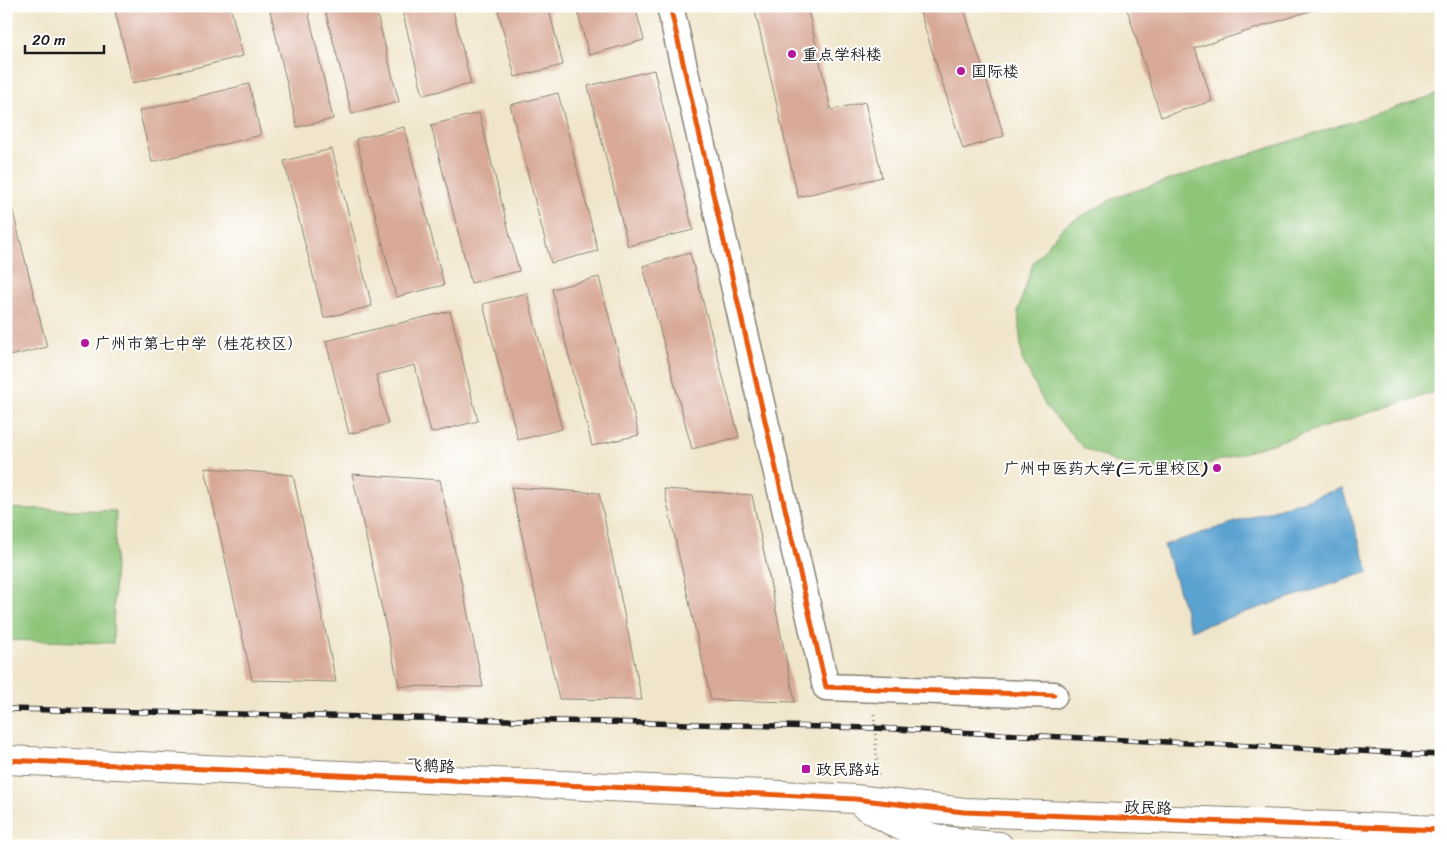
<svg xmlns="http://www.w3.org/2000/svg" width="1447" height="852" font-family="Sriracha,'LXGW WenKai TC',sans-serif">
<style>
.green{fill:#8dc579;stroke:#54704a}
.water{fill:#5aa2d0;stroke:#3b5f76}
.building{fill:#d8a997}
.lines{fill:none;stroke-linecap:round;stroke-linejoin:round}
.minor-casing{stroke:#868073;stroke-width:29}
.tertiary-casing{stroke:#868073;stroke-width:30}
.path{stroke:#868073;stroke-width:3;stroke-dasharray:1 4;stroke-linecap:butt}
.minor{stroke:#fff;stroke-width:26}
.tertiary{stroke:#fff;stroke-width:28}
.rail-casing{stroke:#1c1c1c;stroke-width:5.5}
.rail{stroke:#fff;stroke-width:4;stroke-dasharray:11;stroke-linecap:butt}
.cycleway-casing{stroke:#fff;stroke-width:8}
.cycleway{stroke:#e8590c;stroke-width:5}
.poi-dot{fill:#b5179e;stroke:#fff;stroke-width:2}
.labels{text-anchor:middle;stroke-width:4;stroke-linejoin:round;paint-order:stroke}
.poi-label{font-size:16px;fill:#1c1c1c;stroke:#fff;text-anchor:start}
.street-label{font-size:16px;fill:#1c1c1c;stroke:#fff}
</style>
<rect width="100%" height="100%" fill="#fff"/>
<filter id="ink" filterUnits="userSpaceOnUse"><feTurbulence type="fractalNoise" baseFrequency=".02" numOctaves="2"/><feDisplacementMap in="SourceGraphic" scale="10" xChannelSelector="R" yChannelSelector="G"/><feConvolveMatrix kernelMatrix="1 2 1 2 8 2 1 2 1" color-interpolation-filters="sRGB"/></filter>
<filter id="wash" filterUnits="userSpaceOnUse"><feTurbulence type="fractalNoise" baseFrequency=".0096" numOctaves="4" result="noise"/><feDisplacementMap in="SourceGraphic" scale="20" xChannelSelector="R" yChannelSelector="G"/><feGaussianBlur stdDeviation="1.12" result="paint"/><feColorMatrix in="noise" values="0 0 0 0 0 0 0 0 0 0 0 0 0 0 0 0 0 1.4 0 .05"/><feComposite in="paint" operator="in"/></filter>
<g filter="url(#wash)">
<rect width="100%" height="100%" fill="#f0e5ca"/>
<!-- green -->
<path class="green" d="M 1441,93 L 1441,390 L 1202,466 L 1172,470 L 1141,468 L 1115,462 L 1084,448 L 1046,407 L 1022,359 L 1018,310 L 1033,263 L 1064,226 L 1116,197 Z
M 6,508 L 116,511 L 113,643 L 6,640 Z"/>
<!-- water -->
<path class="water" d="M 1342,488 L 1369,572 L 1191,630 L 1164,545 Z"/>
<g id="blocks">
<!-- building -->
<path class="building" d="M 119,6 L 230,6 L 243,56 L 133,83 L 114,7 Z
M 269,6 L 307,6 L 333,119 L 297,127 Z
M 324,6 L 375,6 L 399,102 L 352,114 Z
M 401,6 L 452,6 L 471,84 L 423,95 Z
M 497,6 L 548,6 L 563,65 L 515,77 Z
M 576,6 L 635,6 L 644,40 L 589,55 Z
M 754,6 L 807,6 L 831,110 L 865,102 L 882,177 L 798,197 Z
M 918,6 L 963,6 L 1004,136 L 963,149 Z
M 1126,6 L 1187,6 L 1188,8 L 1194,6 L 1322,7 L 1195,48 L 1212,101 L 1161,117 Z
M 654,70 L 693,230 L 628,246 L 588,86 Z
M 249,84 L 261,135 L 152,162 L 139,111 Z
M 558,93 L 598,251 L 551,263 L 510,105 Z
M 479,113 L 519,271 L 471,283 L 431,125 Z
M 404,127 L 444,285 L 396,297 L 356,139 Z
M 332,149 L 372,306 L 324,318 L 284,161 Z
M 6,184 L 47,347 L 10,356 L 6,341 Z
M 690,253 L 739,437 L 692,449 L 643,266 Z
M 599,277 L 639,435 L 592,446 L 552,289 Z
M 527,293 L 562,429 L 518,440 L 483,304 Z
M 450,311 L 478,421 L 431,433 L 415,365 L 376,375 L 388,424 L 349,434 L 326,341 Z
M 205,468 L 293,475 L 336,682 L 252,680 Z
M 352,474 L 440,480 L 483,687 L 399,686 Z
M 511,487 L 599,493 L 642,700 L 559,699 Z
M 664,489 L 752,495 L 795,702 L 711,700 Z"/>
</g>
</g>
<g filter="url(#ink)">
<use href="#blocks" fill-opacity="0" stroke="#868073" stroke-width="1"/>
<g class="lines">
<!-- minor casing -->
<g class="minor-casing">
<path id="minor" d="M 670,6 L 826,687 L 1054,695"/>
</g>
<!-- tertiary casing -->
<g class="tertiary-casing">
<path id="tertiary" d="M 6,760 L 762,794 L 855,799 L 964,812 L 1441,830
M 864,805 C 877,812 888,820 901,826 C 930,841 967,844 999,846"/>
</g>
<!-- path -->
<path class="path" d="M 874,714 L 878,775"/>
<!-- minor -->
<use href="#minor" class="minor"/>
<!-- tertiary -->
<use href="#tertiary" class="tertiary"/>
<!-- rail casing -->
<g class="rail-casing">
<path id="rail" d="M 6,709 L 874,728 L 1441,755"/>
</g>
<!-- rail -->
<use href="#rail" class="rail"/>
<!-- cycleway casing -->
<g class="cycleway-casing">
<path id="cycleway" d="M 670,6 L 826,687 L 1054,695
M 6,760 L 762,794 L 855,799 L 964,812 L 1441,830"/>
</g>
<!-- cycleway -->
<use href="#cycleway" class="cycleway"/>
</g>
</g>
<!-- markers -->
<g class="poi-dot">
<circle cx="792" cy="54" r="5"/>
<circle cx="961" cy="71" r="5"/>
<circle cx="85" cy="343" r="5"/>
<circle cx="1217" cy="468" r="5"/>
<rect x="801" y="764" width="10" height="10" rx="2.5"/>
</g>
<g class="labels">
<!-- poi labels -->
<g class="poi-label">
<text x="802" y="60">重点学科楼</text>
<text x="971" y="77">国际楼</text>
<text x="95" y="349">广州市第七中学（桂花校区）</text>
<text x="1207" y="474" text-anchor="end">广州中医药大学(三元里校区)</text>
<text x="816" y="775">政民路站</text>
</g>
<!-- street labels -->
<g class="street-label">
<text transform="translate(431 765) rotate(3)" y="6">飞鹅路</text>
<text transform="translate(1148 807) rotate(2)" y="6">政民路</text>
</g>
</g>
<!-- margin -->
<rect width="1447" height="852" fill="none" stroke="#fff" stroke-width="25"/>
<!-- scale -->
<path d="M25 45v8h79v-8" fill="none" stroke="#1c1c1c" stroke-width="2.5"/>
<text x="32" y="45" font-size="15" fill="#1c1c1c" stroke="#ffffff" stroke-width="4" paint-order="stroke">20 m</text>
</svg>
